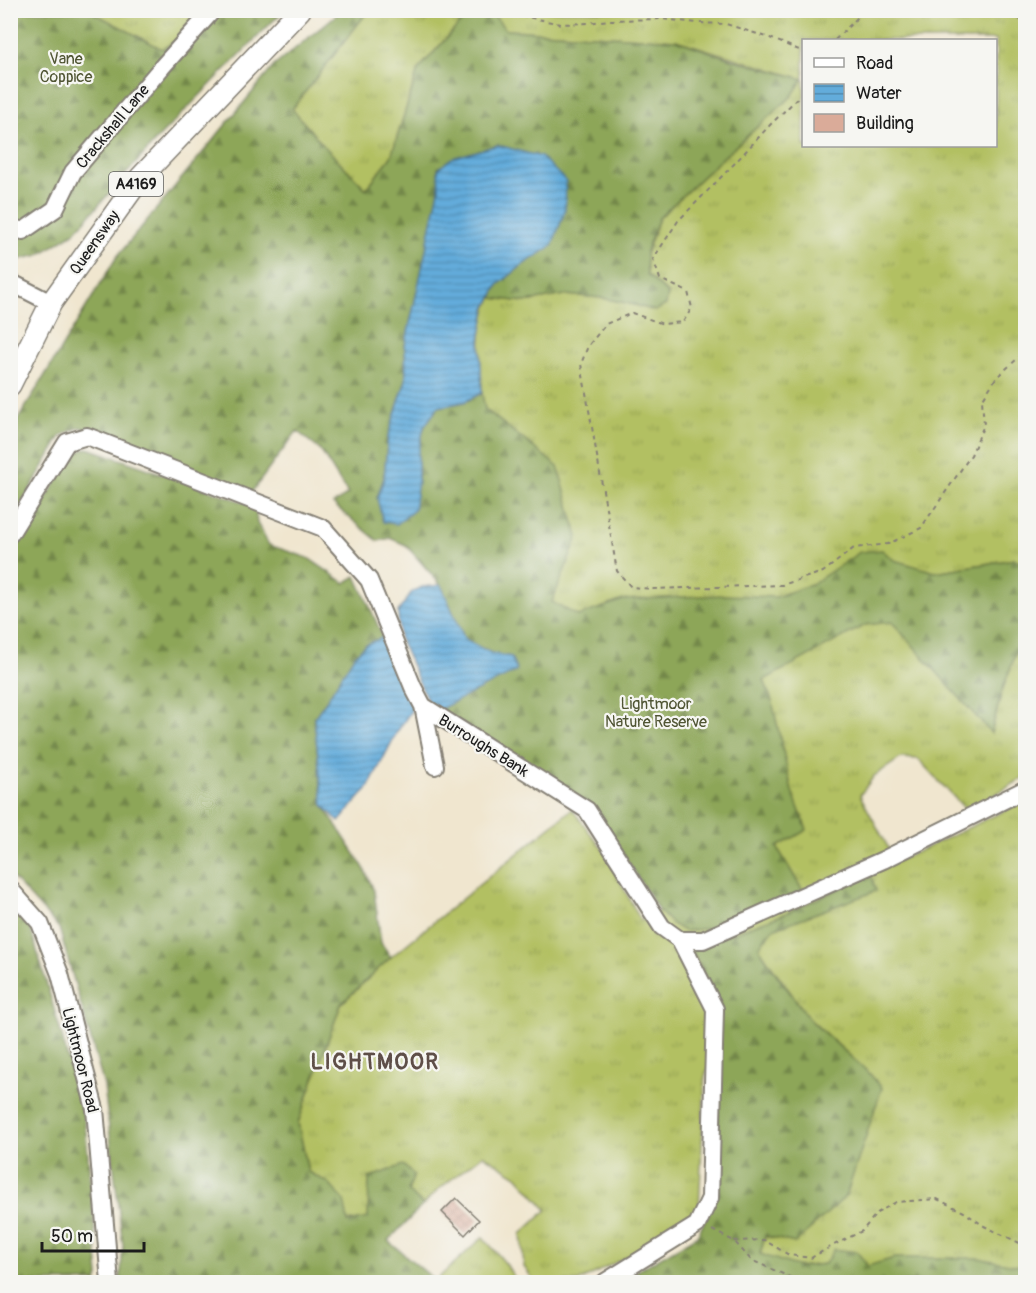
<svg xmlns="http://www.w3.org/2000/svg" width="1036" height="1293" font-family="Pangolin,sans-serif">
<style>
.grass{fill:url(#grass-tufts);stroke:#676e3f;stroke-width:1.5;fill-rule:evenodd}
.forest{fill:url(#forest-firs);stroke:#54613a;stroke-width:1.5}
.water{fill:url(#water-rules);stroke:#40647c;stroke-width:1.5}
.building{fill:url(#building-cross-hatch)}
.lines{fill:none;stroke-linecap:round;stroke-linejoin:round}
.minor-casing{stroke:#868176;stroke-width:20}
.major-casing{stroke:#868176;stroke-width:24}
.path{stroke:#868176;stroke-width:2;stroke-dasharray:4.5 4.5;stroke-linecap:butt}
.minor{stroke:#fff;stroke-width:16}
.major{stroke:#fff;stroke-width:21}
.labels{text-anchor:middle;stroke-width:4.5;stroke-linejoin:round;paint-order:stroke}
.shield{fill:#f6f6f2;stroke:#5d5d5c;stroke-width:1.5}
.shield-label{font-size:15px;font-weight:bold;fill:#1c1c1c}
.park-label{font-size:16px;fill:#505534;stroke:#f6f6f2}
.street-label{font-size:16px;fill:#1c1c1c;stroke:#f6f6f2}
.district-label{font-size:22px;font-weight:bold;letter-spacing:1.5px;fill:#5e4e48;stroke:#f6f6f2}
</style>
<defs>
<pattern id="grass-tufts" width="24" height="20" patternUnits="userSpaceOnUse" patternTransform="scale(1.5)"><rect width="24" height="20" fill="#b2c062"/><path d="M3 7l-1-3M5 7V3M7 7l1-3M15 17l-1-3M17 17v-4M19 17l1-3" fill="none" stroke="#98a454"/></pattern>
<pattern id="forest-firs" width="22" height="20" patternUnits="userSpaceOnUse" patternTransform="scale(1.5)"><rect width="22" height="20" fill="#8da658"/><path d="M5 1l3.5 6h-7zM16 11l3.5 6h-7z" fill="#728648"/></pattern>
<pattern id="water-rules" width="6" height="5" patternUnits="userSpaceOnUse" patternTransform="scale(1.5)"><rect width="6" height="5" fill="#63acdb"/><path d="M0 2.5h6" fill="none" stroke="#518bb1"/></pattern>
<pattern id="building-cross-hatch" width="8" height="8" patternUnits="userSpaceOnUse" patternTransform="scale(1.5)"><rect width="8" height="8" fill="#daab99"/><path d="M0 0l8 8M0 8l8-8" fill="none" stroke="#ba9383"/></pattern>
</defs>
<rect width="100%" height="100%" fill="#f6f6f2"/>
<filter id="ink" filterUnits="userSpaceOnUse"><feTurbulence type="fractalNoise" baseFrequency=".0167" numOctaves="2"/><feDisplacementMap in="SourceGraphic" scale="12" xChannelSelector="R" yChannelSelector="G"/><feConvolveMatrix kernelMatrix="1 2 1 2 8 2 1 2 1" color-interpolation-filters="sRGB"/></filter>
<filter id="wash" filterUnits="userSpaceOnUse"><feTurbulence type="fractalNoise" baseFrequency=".008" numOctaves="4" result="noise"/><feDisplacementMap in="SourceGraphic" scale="24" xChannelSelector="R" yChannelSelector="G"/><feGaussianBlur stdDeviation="1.35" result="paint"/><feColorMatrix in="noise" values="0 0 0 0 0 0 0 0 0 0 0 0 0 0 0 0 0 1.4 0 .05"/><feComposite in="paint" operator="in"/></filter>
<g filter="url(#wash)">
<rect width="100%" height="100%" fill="#f0e6cf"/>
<!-- grass -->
<path class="grass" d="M 90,11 L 199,11 L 174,42 L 162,49 Z
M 368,11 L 471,11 L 418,70 L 391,157 L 366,189 L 324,146 L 292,109 Z
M 490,11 L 1025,11 L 1025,564 L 1015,559 L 935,572 L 896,561 L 991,733 L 1002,691 L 1025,628 L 1025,777 L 967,811 L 918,759 L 901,758 L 874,776 L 860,795 L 890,851 L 879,870 L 1025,801 L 1025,1282 L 825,1264 L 799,1267 L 760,1255 L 765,1236 L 795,1243 L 761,1220 L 626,1282 L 697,1236 L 717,1194 L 717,1052 L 705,1076 L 699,1210 L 680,1229 L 578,1282 L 535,1282 L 524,1267 L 521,1234 L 547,1210 L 517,1176 L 483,1155 L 439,1189 L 423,1205 L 408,1191 L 368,1219 L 348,1222 L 327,1182 L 308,1172 L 298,1123 L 341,1004 L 391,957 L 572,809 L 604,851 L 641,921 L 659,911 L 516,671 L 511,657 L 491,653 L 465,640 L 441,585 L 406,545 L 390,538 L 378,541 L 464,402 L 482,393 C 481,362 476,327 492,298 L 525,302 L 565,295 L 603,298 L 635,305 L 655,311 L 668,293 L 647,275 L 646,255 L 659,218 L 719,161 L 792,96 L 802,79 L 676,40 L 506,30 ZM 804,40 L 996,40 L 996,146 L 804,146 ZM 761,951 L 811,1021 L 870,1074 L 771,984 Z
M 483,1237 L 506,1264 L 517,1282 L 434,1282 Z"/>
<!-- forest -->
<path class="forest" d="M 11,11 L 90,11 L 162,49 L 174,42 L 199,11 L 284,11 L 274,20 L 158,138 L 75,232 L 39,255 L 17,260 L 11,255 Z
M 341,11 L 368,11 L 292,109 L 324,146 L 366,189 L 391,157 L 418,70 L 471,11 L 490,11 L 506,30 L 676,40 L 731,59 L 803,79 L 792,96 L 719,161 L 659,218 L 646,251 L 647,275 L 668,294 L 666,305 L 655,311 L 635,305 L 603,298 L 565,295 L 525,302 L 492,298 L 498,285 L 524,264 L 552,246 L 498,145 L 476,152 L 438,168 L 440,190 L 405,346 L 406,380 L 388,436 L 384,478 L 377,498 L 418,481 L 418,452 L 424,427 L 438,407 L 464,402 L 482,393 L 485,409 L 558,467 L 578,537 L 552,602 L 578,616 L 623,600 L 723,595 L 776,597 L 812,584 L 860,552 L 882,550 L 894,560 L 935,572 L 1015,559 L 1025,564 L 1025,628 L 1002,691 L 991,733 L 892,622 L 865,625 L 764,680 L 772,701 L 792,791 L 807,830 L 777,847 L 803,891 L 711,928 L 684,931 L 672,924 L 659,911 L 595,809 L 440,709 L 516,671 L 511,657 L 491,653 L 465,640 L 441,585 L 406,545 L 390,538 L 378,541 L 333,504 L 348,494 L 321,451 L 297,431 L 251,493 L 80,427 L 61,436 L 11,522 L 11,431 L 116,258 L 274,66 Z
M 88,448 L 255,506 L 257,523 L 269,545 L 308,558 L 345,583 L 356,576 L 383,637 L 365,645 L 314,718 L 323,805 L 364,868 L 374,891 L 381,943 L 391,957 L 341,1004 L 298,1123 L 308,1172 L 327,1182 L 344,1200 L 348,1222 L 368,1218 L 369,1178 L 403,1165 L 414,1175 L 408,1191 L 423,1205 L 388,1241 L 435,1280 L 434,1282 L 120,1282 L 123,1246 L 104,1086 L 59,928 L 11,876 L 10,557 L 74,453 Z
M 871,874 L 876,891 L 773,929 L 759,947 L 772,968 L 811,1021 L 870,1074 L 882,1088 L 846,1196 L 795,1243 L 765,1236 L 760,1254 L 799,1267 L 825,1264 L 834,1249 L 857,1252 L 868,1266 L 894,1258 L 978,1258 L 1025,1267 L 1025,1282 L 618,1282 L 697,1236 L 717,1194 L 720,1005 L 691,948 L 782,915 Z
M 10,905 L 30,927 L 59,1026 L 85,1123 L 99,1276 L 97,1282 L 11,1282 Z"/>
<!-- water -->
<path class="water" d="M 498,145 L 541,157 L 566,181 L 565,211 L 552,246 L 524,264 L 498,285 L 486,309 L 480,340 L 482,393 L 464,402 L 438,407 L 424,427 L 418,453 L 418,481 L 414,510 L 397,524 L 383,522 L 377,498 L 384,478 L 388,436 L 406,380 L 405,346 L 439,190 L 438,169 L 452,158 Z
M 441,585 L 465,640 L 491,653 L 511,657 L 517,671 L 440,709 L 428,702 L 399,637 L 398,612 L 411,593 L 422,587 Z
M 383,637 L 390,655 L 414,706 L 397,732 L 368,788 L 339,822 L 323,805 L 314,718 L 326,701 L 354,656 L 365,645 Z"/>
<g id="blocks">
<!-- building -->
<path class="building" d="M 456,1198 L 479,1220 L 465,1235 L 442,1212 Z"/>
</g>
</g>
<g filter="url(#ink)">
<use href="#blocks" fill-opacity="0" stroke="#868176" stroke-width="1.5"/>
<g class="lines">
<!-- minor casing -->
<g class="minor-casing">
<path id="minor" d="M 10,227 L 23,231 L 55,209 L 73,172 L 162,67 L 213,10
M 10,282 L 51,303
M 10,534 L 67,442 L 87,436 L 323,528 L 369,580 L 413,687 L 423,706 L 587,810 L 662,927 L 680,940 L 703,940 L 883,860 L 1026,789
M 423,706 L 435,766
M 10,889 L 40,923 L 60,974 L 95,1109 L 110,1282
M 605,1282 L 697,1225 L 710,1198 L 715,1009 L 680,940"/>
</g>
<!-- major casing -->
<g class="major-casing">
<path id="major" d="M 10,385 L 51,303 L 141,177 L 300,10"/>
</g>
<!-- path -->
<path class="path" d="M 514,10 L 523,16 L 561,24 L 588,23 L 609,20 L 662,19 L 697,23 L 726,24 L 770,38 L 799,50 L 804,49
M 1003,10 L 1026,23
M 835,40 L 865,10
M 804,92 L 770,125 L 734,164 L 678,221 L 653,259 L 660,279 L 688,292 L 692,308 L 683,322 L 663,324 L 632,313 L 606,324 L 588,346 L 581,364 L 617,571 L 631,587 L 653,589 L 782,585 L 823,572 L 854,548 L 888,544 L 921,528 L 971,455 L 984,425 L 982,400 L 996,378 L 1018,358 L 1026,354
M 712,1230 L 734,1241 L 751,1260 L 801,1282
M 734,1241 L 764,1240 L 789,1255 L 811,1258 L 832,1246 L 862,1231 L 877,1213 L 896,1202 L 937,1199 L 964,1212 L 984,1226 L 1026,1246"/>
<!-- minor -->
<use href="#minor" class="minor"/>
<!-- major -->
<use href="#major" class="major"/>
</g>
</g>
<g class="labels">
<!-- shield labels -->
<rect class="shield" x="109" y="172" width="54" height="24" rx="4.5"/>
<g class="shield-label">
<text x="136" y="189">A4169</text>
</g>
<!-- park labels -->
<g class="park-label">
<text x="66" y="64">Vane<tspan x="66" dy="18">Coppice</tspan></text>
<text x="656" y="709">Lightmoor<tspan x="656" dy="18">Nature Reserve</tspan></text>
</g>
<!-- street labels -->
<g class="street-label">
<text transform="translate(112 126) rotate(-50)" y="6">Crackshall Lane</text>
<text transform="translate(94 242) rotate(-55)" y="6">Queensway</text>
<text transform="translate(484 745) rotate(32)" y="6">Burroughs Bank</text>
<text transform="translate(81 1060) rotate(76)" y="6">Lightmoor Road</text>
</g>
<!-- district labels -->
<g class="district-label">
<text x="375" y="1069">LIGHTMOOR</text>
</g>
</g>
<!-- margin -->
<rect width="1036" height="1293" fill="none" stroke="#f6f6f2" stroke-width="36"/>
<!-- legend -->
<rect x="802" y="39" width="195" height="108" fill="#f6f6f2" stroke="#9f9f9c" stroke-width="1.5"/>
<rect x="814" y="58" width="30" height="9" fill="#ffffff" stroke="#9f9f9c" stroke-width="1.5"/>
<text x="856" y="69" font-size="18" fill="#1c1c1c">Road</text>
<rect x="814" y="84" width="30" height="18" fill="url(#water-rules)" stroke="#9f9f9c" stroke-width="1.5"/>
<text x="856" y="99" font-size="18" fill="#1c1c1c">Water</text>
<rect x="814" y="114" width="30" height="18" fill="#daab99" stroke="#9f9f9c" stroke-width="1.5"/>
<text x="856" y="129" font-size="18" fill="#1c1c1c">Building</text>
<!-- scale -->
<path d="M42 1242v9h102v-9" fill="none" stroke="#1c1c1c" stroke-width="3"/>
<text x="51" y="1242" font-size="18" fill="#1c1c1c" stroke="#f6f6f2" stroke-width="4.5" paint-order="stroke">50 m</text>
</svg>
